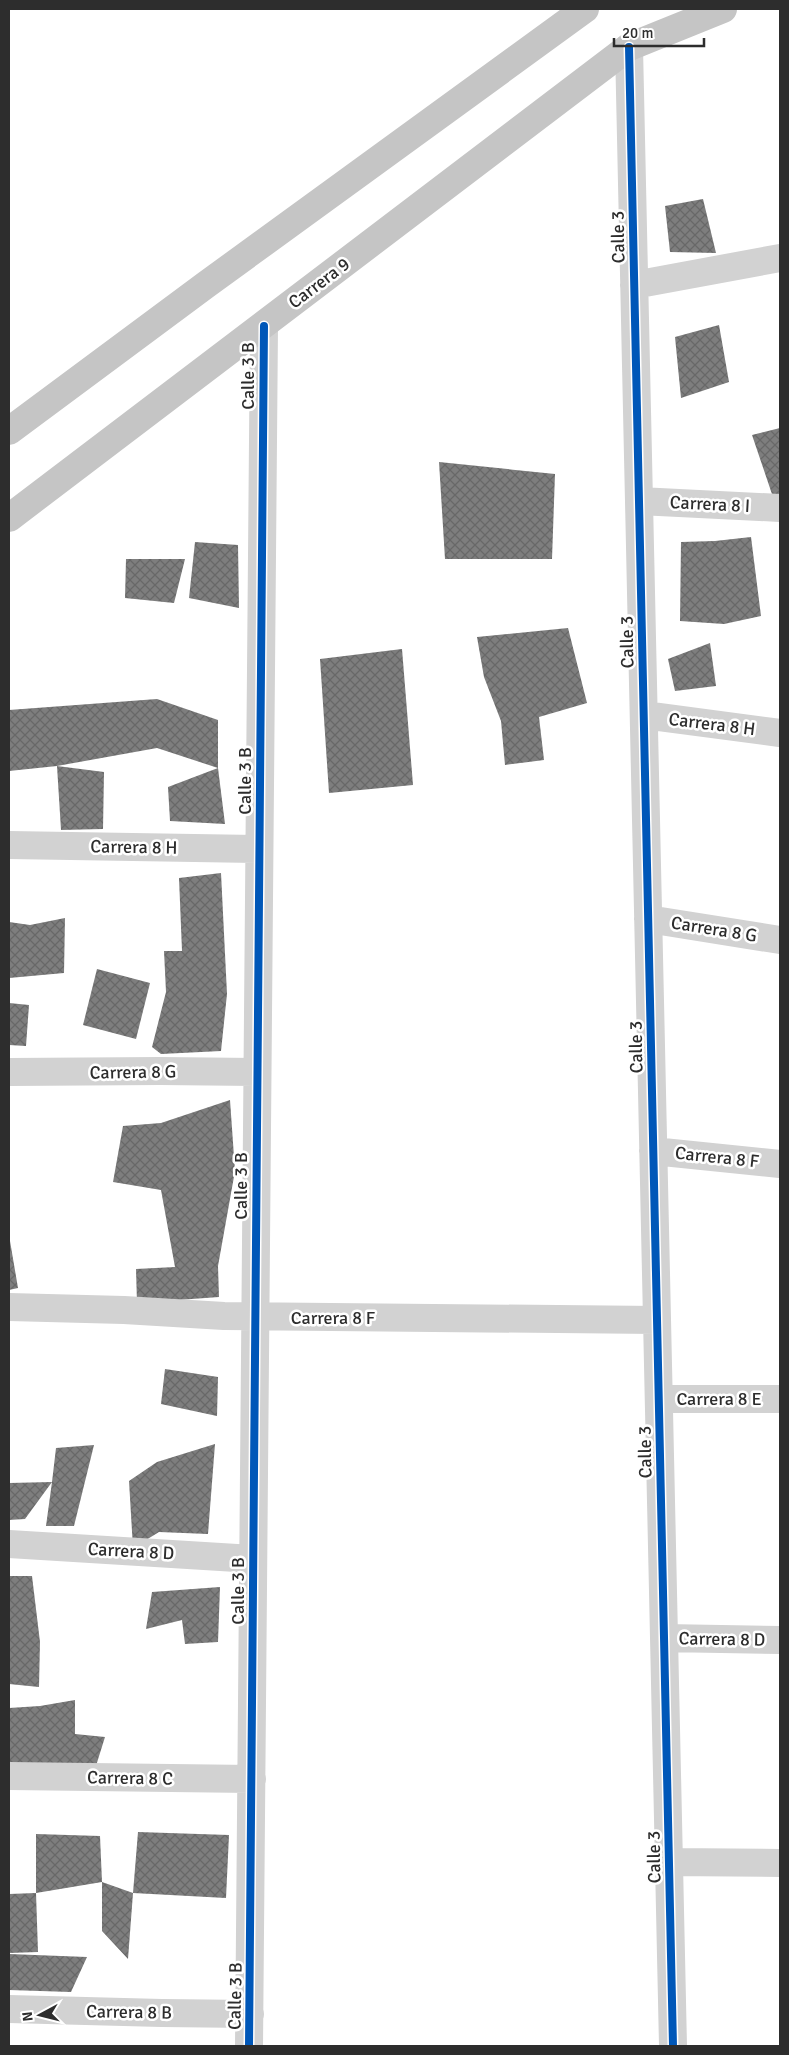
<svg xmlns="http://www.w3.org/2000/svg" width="789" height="2055" font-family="Signika,sans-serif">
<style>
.building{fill:url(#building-cross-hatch)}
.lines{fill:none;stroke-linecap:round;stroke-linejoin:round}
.minor{stroke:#d2d2d2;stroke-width:28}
.primary{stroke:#c5c5c5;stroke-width:28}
.cycleway-casing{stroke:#fff;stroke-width:11}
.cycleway{stroke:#0057b8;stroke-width:8}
.labels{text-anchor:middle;stroke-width:5;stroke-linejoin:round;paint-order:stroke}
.street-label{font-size:18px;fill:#2d2d2d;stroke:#fff}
</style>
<defs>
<pattern id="building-cross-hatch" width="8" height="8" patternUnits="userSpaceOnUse" patternTransform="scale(1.25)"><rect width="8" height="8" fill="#7e7e7e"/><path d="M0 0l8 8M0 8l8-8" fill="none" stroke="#686868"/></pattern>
</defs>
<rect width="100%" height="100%" fill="#fff"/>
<!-- building -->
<path class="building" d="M 703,199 L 716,253 L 670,252 L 665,206 Z
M 719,325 L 729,382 L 681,398 L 675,337 Z
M 780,428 L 780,505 L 776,506 L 752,435 Z
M 439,462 L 555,474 L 552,559 L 445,559 Z
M 751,537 L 761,616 L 724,624 L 680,621 L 681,542 L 715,541 Z
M 195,542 L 238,545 L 239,608 L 189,598 Z
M 126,559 L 185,559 L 174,603 L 125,598 Z
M 568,628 L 587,703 L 539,717 L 544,760 L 505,765 L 501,721 L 484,677 L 477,637 Z
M 710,643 L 716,686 L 675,691 L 668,659 Z
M 402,649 L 413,785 L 329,793 L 320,659 Z
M 157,699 L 218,720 L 218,768 L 157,748 L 57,766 L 9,771 L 9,710 Z
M 57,766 L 104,772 L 103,829 L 61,830 Z
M 218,768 L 225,824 L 170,821 L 168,787 Z
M 221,873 L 227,994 L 221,1051 L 161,1054 L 152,1047 L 166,992 L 164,951 L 182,951 L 179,878 Z
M 65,918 L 64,973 L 9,978 L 9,922 L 30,925 Z
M 97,969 L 150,983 L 136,1039 L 83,1025 Z
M 9,1003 L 29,1005 L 26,1046 L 9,1045 Z
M 230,1100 L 235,1171 L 218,1266 L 219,1297 L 137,1303 L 136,1269 L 175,1267 L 161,1190 L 113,1182 L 123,1126 L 161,1123 Z
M 9,1241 L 10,1241 L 18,1288 L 9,1290 Z
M 165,1369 L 218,1377 L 217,1416 L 161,1404 Z
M 215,1444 L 208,1534 L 159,1532 L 133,1548 L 129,1481 L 157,1462 Z
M 94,1445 L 74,1526 L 46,1526 L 52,1482 L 25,1519 L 9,1520 L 9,1483 L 52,1482 L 56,1448 Z
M 9,1576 L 32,1576 L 40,1642 L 39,1687 L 9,1684 Z
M 220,1587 L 218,1642 L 185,1644 L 182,1620 L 146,1629 L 152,1592 Z
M 75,1700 L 75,1734 L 105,1737 L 95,1769 L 9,1768 L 9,1708 L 40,1706 Z
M 138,1832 L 229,1835 L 226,1898 L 133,1893 Z
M 36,1834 L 100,1836 L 102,1882 L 36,1893 Z
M 102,1882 L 133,1893 L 128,1959 L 102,1931 Z
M 36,1893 L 38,1952 L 9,1953 L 9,1894 Z
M 9,1954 L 87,1957 L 71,1992 L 9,1990 Z"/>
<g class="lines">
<!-- minor -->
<path class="minor" d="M 629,47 L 673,2046
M 634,285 L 780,258
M 639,501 L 780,508
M 644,715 L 780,733
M 9,845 L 259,849
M 648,919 L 780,940
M 9,1072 L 160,1071 L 257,1072
M 653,1151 L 780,1164
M 9,1307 L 124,1310 L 224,1316 L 657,1320
M 659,1399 L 780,1399
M 9,1544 L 253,1559
M 664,1638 L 780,1640
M 9,1776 L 252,1779
M 669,1862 L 780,1863
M 9,2009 L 162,2013 L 250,2014
M 249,2046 L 264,326"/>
<!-- primary -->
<path class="primary" d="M 9,431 L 207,284 L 585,9
M 9,518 L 629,47 L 723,9"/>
<!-- cycleway casing -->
<g class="cycleway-casing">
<path id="cycleway" d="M 629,47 L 673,2046
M 249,2046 L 264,326"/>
</g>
<!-- cycleway -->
<use href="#cycleway" class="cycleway"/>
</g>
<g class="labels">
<!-- street labels -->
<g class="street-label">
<text transform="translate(618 237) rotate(-91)" y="6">Calle 3</text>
<text transform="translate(319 283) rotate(-37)" y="6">Carrera 9</text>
<text transform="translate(248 376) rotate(-90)" y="6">Calle 3 B</text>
<text transform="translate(710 504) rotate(3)" y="6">Carrera 8 I</text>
<text transform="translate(627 642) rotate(-91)" y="6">Calle 3</text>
<text transform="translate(712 724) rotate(7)" y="6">Carrera 8 H</text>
<text transform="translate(245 781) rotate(-90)" y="6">Calle 3 B</text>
<text transform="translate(134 847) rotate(1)" y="6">Carrera 8 H</text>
<text transform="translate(714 929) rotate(9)" y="6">Carrera 8 G</text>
<text transform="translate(636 1047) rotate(-91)" y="6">Calle 3</text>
<text transform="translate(133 1072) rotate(-1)" y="6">Carrera 8 G</text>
<text transform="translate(717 1157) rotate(6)" y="6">Carrera 8 F</text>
<text transform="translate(241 1186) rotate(-90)" y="6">Calle 3 B</text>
<text x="333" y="1324">Carrera 8 F</text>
<text x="719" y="1405">Carrera 8 E</text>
<text transform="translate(645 1452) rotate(-91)" y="6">Calle 3</text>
<text transform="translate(131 1551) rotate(3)" y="6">Carrera 8 D</text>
<text transform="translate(238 1591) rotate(-90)" y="6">Calle 3 B</text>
<text transform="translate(722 1639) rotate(1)" y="6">Carrera 8 D</text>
<text transform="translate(130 1778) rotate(1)" y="6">Carrera 8 C</text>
<text transform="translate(654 1857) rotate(-91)" y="6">Calle 3</text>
<text transform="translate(235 1996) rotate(-89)" y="6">Calle 3 B</text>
<text transform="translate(129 2012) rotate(1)" y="6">Carrera 8 B</text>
</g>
</g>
<!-- border -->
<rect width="789" height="2055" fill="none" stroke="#2d2d2d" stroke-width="20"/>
<!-- north arrow -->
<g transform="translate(40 2015) rotate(263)" stroke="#ffffff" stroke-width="4" paint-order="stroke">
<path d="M0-4L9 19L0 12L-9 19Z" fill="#2d2d2d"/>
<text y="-8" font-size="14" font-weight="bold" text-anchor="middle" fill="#2d2d2d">N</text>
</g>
<!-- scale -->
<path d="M614 38v8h90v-8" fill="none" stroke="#2d2d2d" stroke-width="2.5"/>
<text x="622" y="38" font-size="15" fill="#2d2d2d" stroke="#ffffff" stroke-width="4" paint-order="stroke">20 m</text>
</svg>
